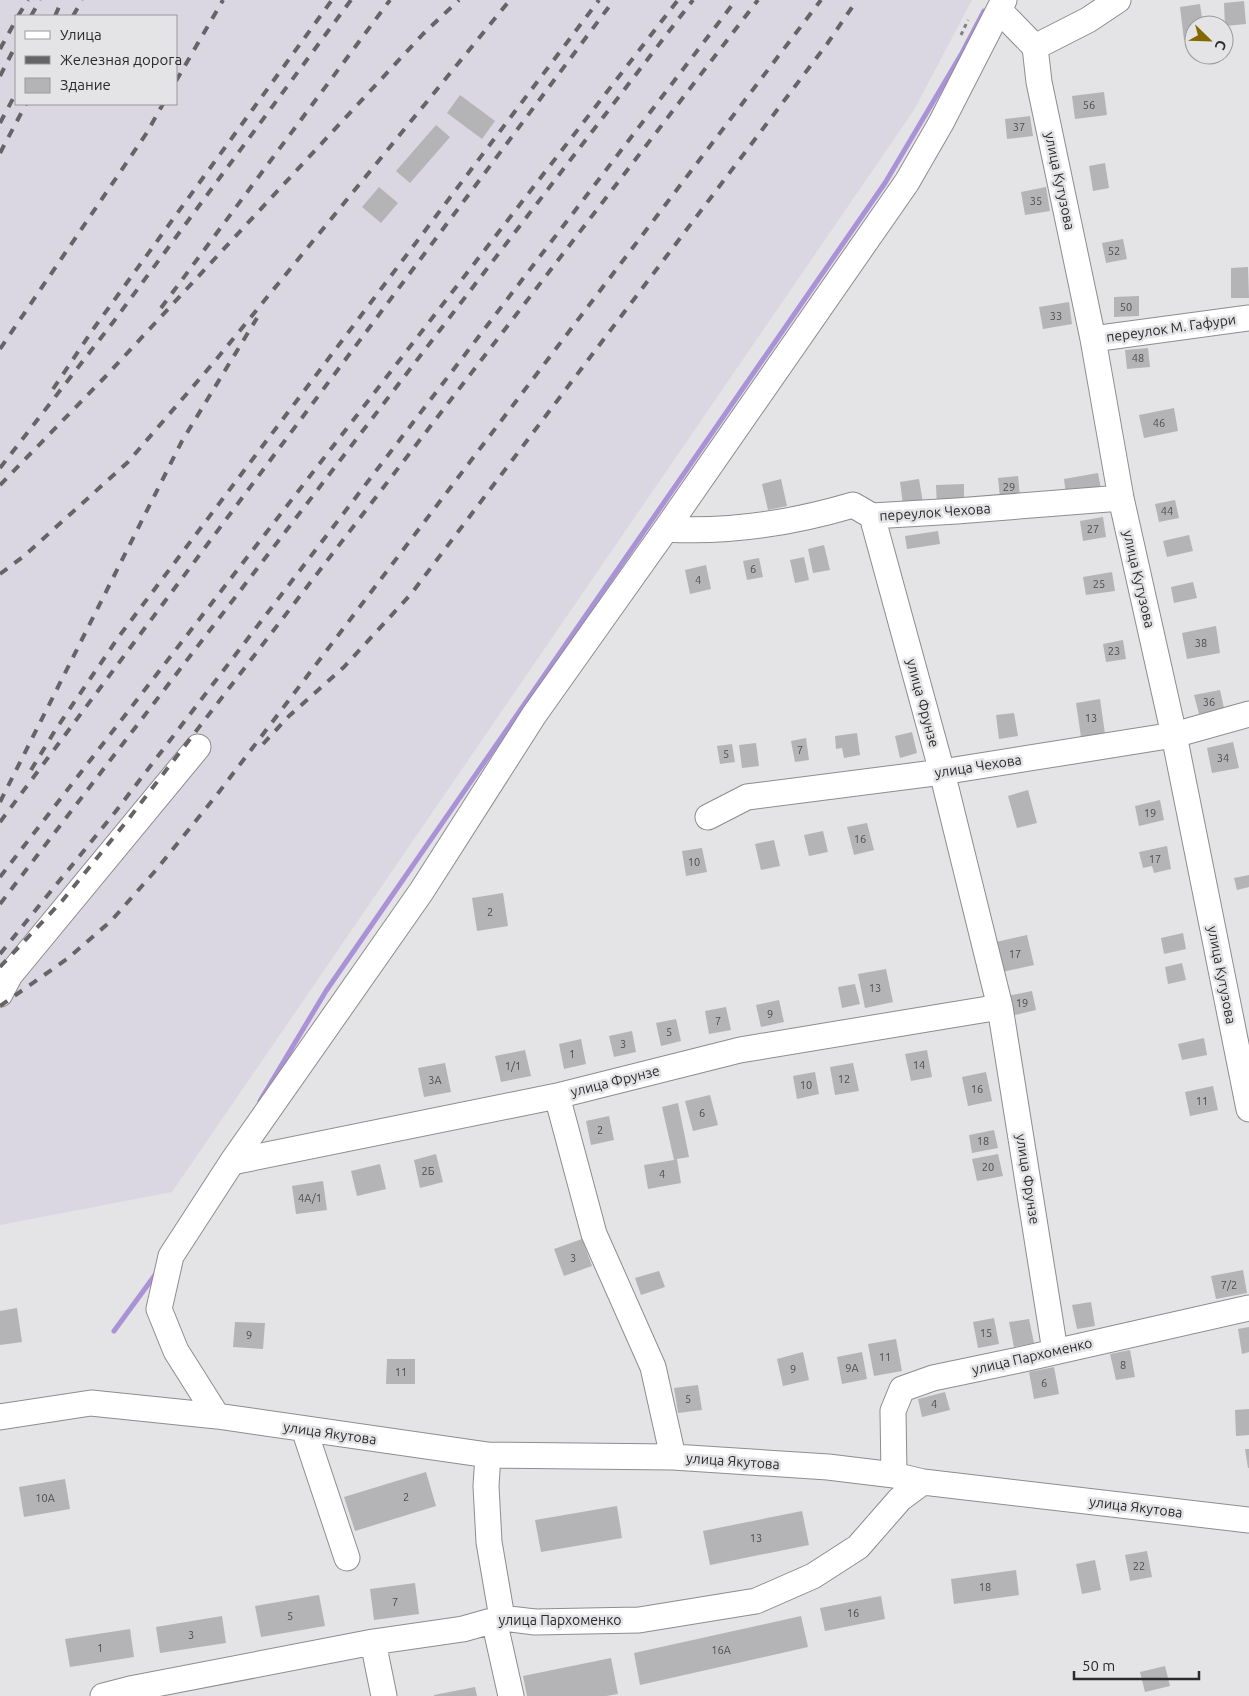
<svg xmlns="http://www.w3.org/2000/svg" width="1249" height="1696" font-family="Ubuntu,sans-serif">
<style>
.built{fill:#dad7e2;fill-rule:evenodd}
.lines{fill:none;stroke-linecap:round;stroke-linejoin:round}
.stream{stroke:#a992d6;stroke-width:5}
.building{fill:#b4b3b6}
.minor-casing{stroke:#8d8c8f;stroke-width:27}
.path{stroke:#808082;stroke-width:3;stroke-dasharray:4 4;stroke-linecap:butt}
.minor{stroke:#fff;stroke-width:25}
.rail{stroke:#656567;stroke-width:4;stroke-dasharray:9 9;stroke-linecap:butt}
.labels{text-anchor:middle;stroke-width:5;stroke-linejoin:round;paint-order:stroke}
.number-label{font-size:11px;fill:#4d4d4e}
.street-label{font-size:14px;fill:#2b2b2c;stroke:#e4e3e6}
</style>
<rect width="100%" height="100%" fill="#e4e3e6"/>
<!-- built -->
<path class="built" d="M 0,0 L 972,0 L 914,110 L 172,1192 L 0,1225 ZM 16,16 L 176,16 L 176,104 L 16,104 Z"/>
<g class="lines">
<!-- stream -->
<path class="stream" d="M 260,1101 L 326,991 L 885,183 L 962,53 L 984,11
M 114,1331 L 155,1275"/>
</g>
<!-- building -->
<path class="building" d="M 1244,1 L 1246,24 L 1225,26 L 1224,3 Z
M 1200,4 L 1203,25 L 1194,25 L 1194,38 L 1184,40 L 1180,7 Z
M 1104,92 L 1107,115 L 1075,119 L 1072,96 Z
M 460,95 L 495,121 L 482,139 L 447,113 Z
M 1030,116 L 1033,136 L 1007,139 L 1005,119 Z
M 436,125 L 450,137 L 410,183 L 396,171 Z
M 1105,163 L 1109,188 L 1093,191 L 1089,166 Z
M 379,187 L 398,203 L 381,223 L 362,207 Z
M 1046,187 L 1050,211 L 1025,215 L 1021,192 Z
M 1123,239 L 1127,259 L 1106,263 L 1102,243 Z
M 1248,267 L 1249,298 L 1231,298 L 1231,268 Z
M 1139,296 L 1139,316 L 1114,317 L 1114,297 Z
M 1069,302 L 1072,324 L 1043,329 L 1039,307 Z
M 1148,348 L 1150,367 L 1127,369 L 1125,350 Z
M 1174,408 L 1178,431 L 1144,438 L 1139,415 Z
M 1098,473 L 1101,489 L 1066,495 L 1064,479 Z
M 1018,476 L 1020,496 L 1000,498 L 998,478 Z
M 781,479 L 787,506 L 768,510 L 762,484 Z
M 919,479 L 923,503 L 903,505 L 900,482 Z
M 964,484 L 964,506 L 937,507 L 936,485 Z
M 1175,500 L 1179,518 L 1159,522 L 1155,504 Z
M 1103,517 L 1106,537 L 1083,541 L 1080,521 Z
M 938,531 L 940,544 L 907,549 L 905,536 Z
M 1189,535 L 1193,551 L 1167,557 L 1163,541 Z
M 824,545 L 830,570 L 813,573 L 808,549 Z
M 804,557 L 809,580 L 795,583 L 790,560 Z
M 759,558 L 763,577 L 747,580 L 743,561 Z
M 706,565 L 711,589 L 690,594 L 685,570 Z
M 1112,572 L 1115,591 L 1086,595 L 1083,577 Z
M 1193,582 L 1197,598 L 1174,603 L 1171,587 Z
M 1216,626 L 1220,653 L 1187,659 L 1182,633 Z
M 1123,640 L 1126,659 L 1106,662 L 1103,644 Z
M 1220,690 L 1224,708 L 1199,714 L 1194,695 Z
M 1100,699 L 1105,734 L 1081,737 L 1076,703 Z
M 1014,713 L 1018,736 L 999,739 L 996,715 Z
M 912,732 L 917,753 L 900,758 L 895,736 Z
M 857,733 L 860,755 L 844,758 L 842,748 L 836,749 L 835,736 Z
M 806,738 L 809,760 L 795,762 L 791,741 Z
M 1233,742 L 1239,768 L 1212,773 L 1207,748 Z
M 756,743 L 759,766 L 742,768 L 739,745 Z
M 732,744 L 735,762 L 720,764 L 717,746 Z
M 1028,790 L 1037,823 L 1017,828 L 1008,796 Z
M 1160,800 L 1164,820 L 1139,826 L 1135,806 Z
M 867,823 L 874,850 L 854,855 L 847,827 Z
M 823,831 L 828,852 L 809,856 L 804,835 Z
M 774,840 L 780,866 L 761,870 L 755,844 Z
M 1167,846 L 1171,869 L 1154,873 L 1152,866 L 1143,868 L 1139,852 Z
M 702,848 L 707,872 L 686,876 L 682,851 Z
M 1249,875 L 1249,887 L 1237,890 L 1234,878 Z
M 503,893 L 508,926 L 477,931 L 472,898 Z
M 1183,933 L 1186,949 L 1164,954 L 1161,938 Z
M 1027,935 L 1034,965 L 1002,972 L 996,942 Z
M 1182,963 L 1186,980 L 1168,984 L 1165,967 Z
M 886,969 L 893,1002 L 865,1008 L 858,974 Z
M 855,984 L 860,1004 L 842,1008 L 838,987 Z
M 1032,991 L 1036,1010 L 1011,1016 L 1007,996 Z
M 779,1000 L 784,1022 L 761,1027 L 756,1005 Z
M 726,1007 L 731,1030 L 709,1034 L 705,1011 Z
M 676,1019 L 681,1041 L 661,1046 L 656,1023 Z
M 632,1031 L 636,1052 L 614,1057 L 609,1036 Z
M 1204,1038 L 1207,1055 L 1182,1060 L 1178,1044 Z
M 581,1039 L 586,1064 L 564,1069 L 559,1044 Z
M 525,1050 L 531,1076 L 501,1082 L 495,1056 Z
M 927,1050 L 932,1077 L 911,1081 L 905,1054 Z
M 445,1063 L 451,1092 L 424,1097 L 418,1068 Z
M 853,1063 L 859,1091 L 835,1095 L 830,1067 Z
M 815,1072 L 819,1094 L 797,1099 L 793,1076 Z
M 986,1072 L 992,1101 L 968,1106 L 962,1077 Z
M 1213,1086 L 1218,1110 L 1190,1116 L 1185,1092 Z
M 710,1095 L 718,1125 L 693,1131 L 685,1101 Z
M 678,1103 L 689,1157 L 677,1159 L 681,1183 L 648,1189 L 644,1165 L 674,1160 L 662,1107 Z
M 609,1116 L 614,1140 L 591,1145 L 586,1121 Z
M 994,1130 L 998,1148 L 972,1153 L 969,1135 Z
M 436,1154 L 443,1182 L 420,1188 L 414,1160 Z
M 998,1154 L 1003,1176 L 977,1181 L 972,1159 Z
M 380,1164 L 386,1189 L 357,1196 L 351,1171 Z
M 323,1181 L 327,1210 L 296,1214 L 292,1186 Z
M 582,1239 L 592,1266 L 564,1276 L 554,1249 Z
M 1243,1270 L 1247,1293 L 1216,1299 L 1211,1276 Z
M 659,1271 L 665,1287 L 641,1295 L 635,1278 Z
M 1091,1302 L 1095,1326 L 1077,1329 L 1072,1305 Z
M 17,1308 L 22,1342 L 0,1345 L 0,1311 Z
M 994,1318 L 999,1344 L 978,1348 L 973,1322 Z
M 1029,1319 L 1034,1343 L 1014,1347 L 1009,1322 Z
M 235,1322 L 265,1323 L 263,1349 L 233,1347 Z
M 1249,1327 L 1249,1352 L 1242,1354 L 1238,1329 Z
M 896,1339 L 902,1371 L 874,1376 L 868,1344 Z
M 1130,1350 L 1135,1377 L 1116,1380 L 1110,1354 Z
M 803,1352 L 809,1380 L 783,1386 L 777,1359 Z
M 862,1352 L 867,1379 L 842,1384 L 837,1357 Z
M 387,1359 L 415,1359 L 415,1384 L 386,1384 Z
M 1054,1367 L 1059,1394 L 1034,1399 L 1029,1372 Z
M 698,1385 L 702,1410 L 678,1413 L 674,1388 Z
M 945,1392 L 950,1410 L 922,1417 L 918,1399 Z
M 1249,1409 L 1249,1435 L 1236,1436 L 1235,1410 Z
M 1245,1449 L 1249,1449 L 1249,1468 L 1248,1468 Z
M 426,1472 L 436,1506 L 355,1531 L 344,1497 Z
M 65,1479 L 70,1509 L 24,1517 L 19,1487 Z
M 617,1506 L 622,1538 L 541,1552 L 535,1520 Z
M 802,1511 L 809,1545 L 710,1565 L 703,1531 Z
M 1147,1551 L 1152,1577 L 1130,1581 L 1125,1555 Z
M 1095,1560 L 1101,1590 L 1082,1594 L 1076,1564 Z
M 1016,1570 L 1019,1595 L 954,1604 L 951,1579 Z
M 415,1583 L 419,1614 L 374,1620 L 370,1589 Z
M 319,1595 L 325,1626 L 261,1637 L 255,1606 Z
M 881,1596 L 885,1619 L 825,1631 L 820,1608 Z
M 222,1616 L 226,1643 L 160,1653 L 156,1627 Z
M 801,1616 L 808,1647 L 640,1685 L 634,1653 Z
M 130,1629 L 134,1657 L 70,1667 L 65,1639 Z
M 611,1658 L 618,1694 L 606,1696 L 527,1696 L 523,1676 Z
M 1165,1666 L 1170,1686 L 1145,1692 L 1140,1672 Z
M 475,1687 L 477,1696 L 434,1696 L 434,1695 Z"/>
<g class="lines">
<!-- minor casing -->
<g class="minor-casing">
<path id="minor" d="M 999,10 L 1035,47 L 1039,82 L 1093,339 L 1121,498 L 1174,735 L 1249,1109
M 1035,47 L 1088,20 L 1118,0
M 1093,339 L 1249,318
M 872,516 L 942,772 L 1000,1007 L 1055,1351
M 666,529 C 729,533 792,523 853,505 L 872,516 L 957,511 L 1121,498
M 708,817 L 747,797 L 942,772 L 1174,735 L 1249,714
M 0,994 L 10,975 L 198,747
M 557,1096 L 594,1234 L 653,1367 L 673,1457
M 232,1162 L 557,1096 L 740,1050 L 1000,1007
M 217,1416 L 176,1351 L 159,1309 L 171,1256 L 232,1162 L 421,892 L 534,715 L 666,529 L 907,182 L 941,123 L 1004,0
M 0,1417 L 91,1403 L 217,1416 L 488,1455 L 673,1457 L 828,1467 L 894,1475 L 923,1482 L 1249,1520
M 304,1429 L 347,1558
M 488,1455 L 486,1486 L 489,1542 L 502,1618
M 894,1475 L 893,1411 L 902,1389 L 933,1378 L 1019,1360 L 1249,1308
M 494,1620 L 511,1696
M 373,1642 L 384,1696
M 103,1696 L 130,1689 L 373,1642 L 463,1629 L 502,1618 L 535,1622 L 639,1620 L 756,1601 L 813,1576 L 858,1547 L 900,1499 L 923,1482"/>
</g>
<!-- path -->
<path class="path" d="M 961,35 L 968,20"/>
<!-- minor -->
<use href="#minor" class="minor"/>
<!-- rail -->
<path class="rail" d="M 18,16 L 28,0
M 31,16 L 40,0
M 55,16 L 62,0
M 73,16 L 82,0
M 0,49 L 16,20
M 0,76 L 16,45
M 176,81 L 223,0
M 0,123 L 16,93
M 0,153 L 26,104
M 161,308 L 390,0
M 0,349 L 146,134 L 163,104
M 53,389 L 94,328 L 332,0
M 0,468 L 114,321 L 351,0
M 0,485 L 106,376 L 423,34 L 459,0
M 0,574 L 24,556 L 128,462 L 215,361 L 510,0
M 263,744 L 289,716 L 344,667 L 411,594 L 827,44 L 857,0
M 31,770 L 56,729 L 120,635 L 599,0
M 0,802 L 182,441 L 257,318
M 0,822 L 614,0
M 0,877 L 678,0
M 0,904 L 693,0
M 0,954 L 116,811 L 736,0
M 0,967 L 62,901 L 127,821 L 758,0
M 0,1006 L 67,959 L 111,921 L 156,870 L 216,796 L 821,0"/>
</g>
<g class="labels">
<!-- number labels -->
<g class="number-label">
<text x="1089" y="109">56</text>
<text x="1019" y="131">37</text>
<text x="1036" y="205">35</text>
<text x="1114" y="255">52</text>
<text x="1126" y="311">50</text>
<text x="1056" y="320">33</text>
<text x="1138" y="362">48</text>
<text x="1159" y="427">46</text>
<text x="1009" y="491">29</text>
<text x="1167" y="515">44</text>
<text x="1093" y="533">27</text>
<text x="753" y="573">6</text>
<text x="698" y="584">4</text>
<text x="1099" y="588">25</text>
<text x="1201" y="647">38</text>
<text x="1114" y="655">23</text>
<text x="1209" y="706">36</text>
<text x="1091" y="722">13</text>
<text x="800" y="754">7</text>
<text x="726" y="758">5</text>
<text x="1223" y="762">34</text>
<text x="1150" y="817">19</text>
<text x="860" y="843">16</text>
<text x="1155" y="863">17</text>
<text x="694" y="866">10</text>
<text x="490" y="916">2</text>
<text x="1015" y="958">17</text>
<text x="875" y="992">13</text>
<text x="1022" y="1007">19</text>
<text x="770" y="1018">9</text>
<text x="718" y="1025">7</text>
<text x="669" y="1036">5</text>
<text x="623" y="1048">3</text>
<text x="572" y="1058">1</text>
<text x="919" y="1069">14</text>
<text x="513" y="1070">1/1</text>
<text x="844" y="1083">12</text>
<text x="435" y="1084">3А</text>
<text x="806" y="1089">10</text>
<text x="977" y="1093">16</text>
<text x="1202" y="1105">11</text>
<text x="702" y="1117">6</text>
<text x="600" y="1134">2</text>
<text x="983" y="1145">18</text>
<text x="988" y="1171">20</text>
<text x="428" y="1175">2Б</text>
<text x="662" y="1178">4</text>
<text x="310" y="1202">4А/1</text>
<text x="573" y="1262">3</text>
<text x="1229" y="1289">7/2</text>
<text x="986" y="1337">15</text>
<text x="249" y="1339">9</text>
<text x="885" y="1361">11</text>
<text x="1123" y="1369">8</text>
<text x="852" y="1372">9А</text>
<text x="793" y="1373">9</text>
<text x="401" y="1376">11</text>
<text x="1044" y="1387">6</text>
<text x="688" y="1403">5</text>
<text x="934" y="1408">4</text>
<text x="406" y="1501">2</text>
<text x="45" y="1502">10А</text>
<text x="756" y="1542">13</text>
<text x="1139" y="1570">22</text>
<text x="985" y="1591">18</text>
<text x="395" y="1606">7</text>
<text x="853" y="1617">16</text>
<text x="290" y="1620">5</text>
<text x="191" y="1639">3</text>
<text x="100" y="1652">1</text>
<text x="721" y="1654">16А</text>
</g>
<!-- street labels -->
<g class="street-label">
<text transform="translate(1060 181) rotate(78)" y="5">улица Кутузова</text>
<text transform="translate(1171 328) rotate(-8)" y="5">переулок М. Гафури</text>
<text transform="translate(935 512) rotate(-4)" y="5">переулок Чехова</text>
<text transform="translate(1139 579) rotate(77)" y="5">улица Кутузова</text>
<text transform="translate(923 703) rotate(75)" y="5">улица Фрунзе</text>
<text transform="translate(978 766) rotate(-9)" y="5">улица Чехова</text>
<text transform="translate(1222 975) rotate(79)" y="5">улица Кутузова</text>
<text transform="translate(615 1081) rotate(-14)" y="5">улица Фрунзе</text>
<text transform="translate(1028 1179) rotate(81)" y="5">улица Фрунзе</text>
<text transform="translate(1032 1356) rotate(-13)" y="5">улица Пархоменко</text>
<text transform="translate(330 1433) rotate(8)" y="5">улица Якутова</text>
<text transform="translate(733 1461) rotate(4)" y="5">улица Якутова</text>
<text transform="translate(1136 1507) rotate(7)" y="5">улица Якутова</text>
<text x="560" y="1625">улица Пархоменко</text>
</g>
</g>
<!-- legend -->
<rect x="15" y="15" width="162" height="90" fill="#e4e3e6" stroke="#9a999c"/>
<rect x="25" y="31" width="25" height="8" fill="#ffffff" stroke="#9a999c"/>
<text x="60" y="40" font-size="15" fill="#2b2b2c">Улица</text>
<rect x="25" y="56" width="25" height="8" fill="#656567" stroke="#9a999c"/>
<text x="60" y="65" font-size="15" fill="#2b2b2c">Железная дорога</text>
<rect x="25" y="78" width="25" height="15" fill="#b4b3b6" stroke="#9a999c"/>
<text x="60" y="90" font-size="15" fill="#2b2b2c">Здание</text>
<!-- north arrow -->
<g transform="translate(1209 40) rotate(113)"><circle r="24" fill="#e4e3e6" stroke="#9a999c"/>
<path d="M0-4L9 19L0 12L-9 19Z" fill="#836700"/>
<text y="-8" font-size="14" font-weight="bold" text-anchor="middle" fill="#2b2b2c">С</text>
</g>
<!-- scale -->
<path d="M1074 1671v8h125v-8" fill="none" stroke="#2b2b2c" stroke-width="2.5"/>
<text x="1082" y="1671" font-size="15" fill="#2b2b2c" stroke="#e4e3e6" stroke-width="4" paint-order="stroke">50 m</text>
</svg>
